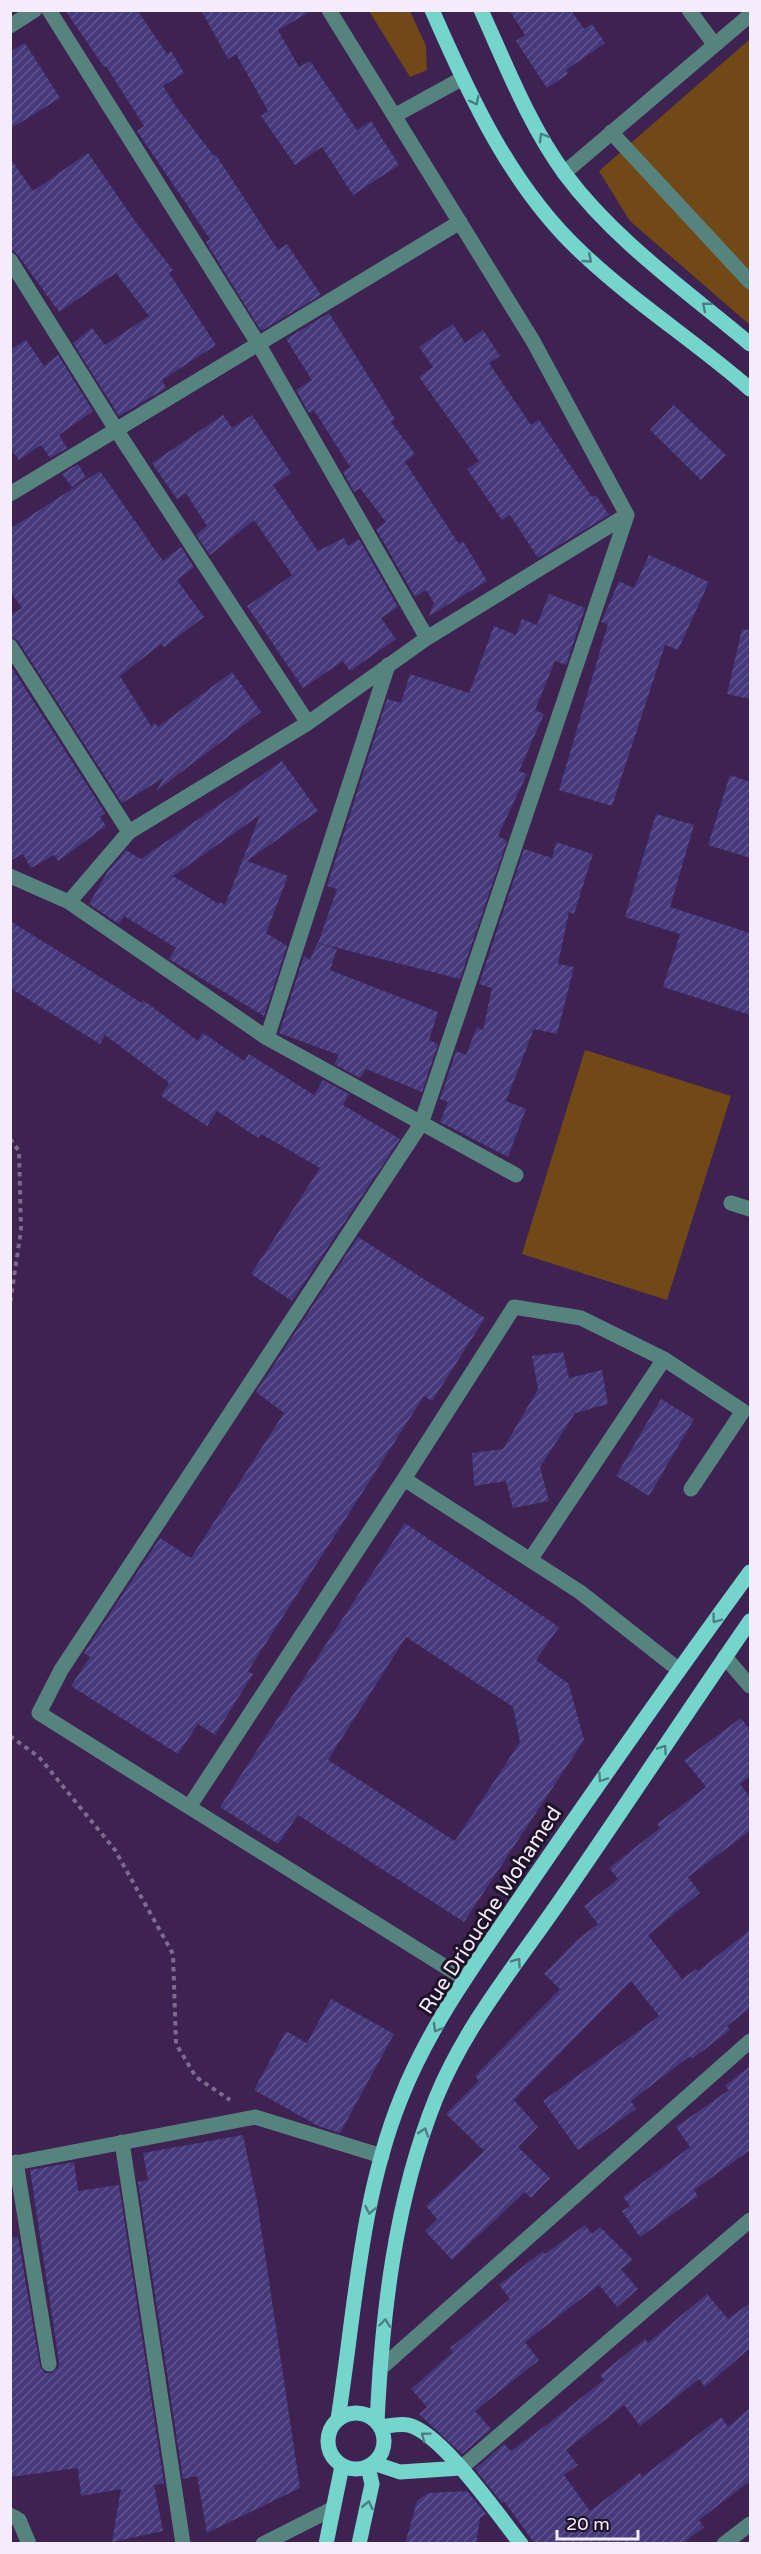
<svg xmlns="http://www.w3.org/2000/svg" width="761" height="2554" font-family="'Varela Round',sans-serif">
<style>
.green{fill:#714917}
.building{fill:url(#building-hatch);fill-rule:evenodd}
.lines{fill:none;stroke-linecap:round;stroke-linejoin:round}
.path{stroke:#7f6a8f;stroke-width:4;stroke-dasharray:4.5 4.5;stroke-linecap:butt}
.minor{stroke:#57837f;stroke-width:15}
.major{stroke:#74d5cd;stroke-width:15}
.oneway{stroke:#4e7e83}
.labels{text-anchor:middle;stroke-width:6;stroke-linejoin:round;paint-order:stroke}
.street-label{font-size:21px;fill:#f4ebfd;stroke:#1f1328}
</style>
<defs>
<pattern id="building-hatch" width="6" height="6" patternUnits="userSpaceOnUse" patternTransform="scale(1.5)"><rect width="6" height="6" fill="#45387b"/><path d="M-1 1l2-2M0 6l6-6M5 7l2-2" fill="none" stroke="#60558f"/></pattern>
</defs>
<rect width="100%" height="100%" fill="#3e2252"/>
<!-- green -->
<path class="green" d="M 369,11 L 410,11 L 426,46 L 427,70 L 410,77 Z
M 750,39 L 750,325 L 630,221 L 599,171 Z
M 585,1050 L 731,1096 L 667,1300 L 522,1254 Z"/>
<!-- building -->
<path class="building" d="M 65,10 L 137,10 L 167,54 L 171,51 L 184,73 L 163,86 L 175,105 L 214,156 L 216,155 L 278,250 L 287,244 L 321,295 L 261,331 L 206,242 L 210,239 L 137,131 L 144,126 L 106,66 L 104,67 Z
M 201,10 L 313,10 L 278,30 L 299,67 L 310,61 L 357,130 L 371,121 L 399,165 L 353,195 L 322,147 L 295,165 L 261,116 L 268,111 L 236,54 L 228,59 Z
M 509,10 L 571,10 L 584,29 L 592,24 L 605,43 L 566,70 L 568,74 L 547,88 L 516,41 L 525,35 Z
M 25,43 L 60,98 L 10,129 L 10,52 Z
M 88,153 L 137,224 L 173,270 L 169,273 L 216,345 L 162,380 L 166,388 L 119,416 L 73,343 L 92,328 L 105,345 L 149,316 L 116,273 L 59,312 L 18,255 L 10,248 L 10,158 L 33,191 Z
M 329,313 L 395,419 L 391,422 L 415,454 L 405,462 L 459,544 L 463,541 L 487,581 L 429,616 L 434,603 L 426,590 L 415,597 L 376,529 L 386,522 L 360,488 L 354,492 L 343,472 L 350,467 L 314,410 L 309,413 L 296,390 L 312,380 L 286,339 Z
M 453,324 L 465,343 L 483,330 L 500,356 L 489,363 L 531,425 L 539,420 L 592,497 L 596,495 L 609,515 L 538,558 L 510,515 L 502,520 L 467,469 L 479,461 L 419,377 L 433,367 L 419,347 Z
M 26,340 L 44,366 L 58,355 L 93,411 L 59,435 L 67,448 L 50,458 L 41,445 L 19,460 L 10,448 L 10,350 Z
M 674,405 L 726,455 L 701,480 L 650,430 Z
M 223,415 L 232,428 L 252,415 L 291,473 L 273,485 L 318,551 L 344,538 L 348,546 L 359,539 L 398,607 L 381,618 L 396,639 L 350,671 L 343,661 L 303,688 L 247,606 L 292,575 L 254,520 L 210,555 L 196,535 L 207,526 L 186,493 L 177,499 L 152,463 Z
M 78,464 L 86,477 L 72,487 L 62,474 Z
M 100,471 L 163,561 L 181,547 L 194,567 L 177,580 L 204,617 L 164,647 L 161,644 L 120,676 L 151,726 L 155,723 L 158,727 L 232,672 L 261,712 L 156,791 L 164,778 L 122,803 L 18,641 L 10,636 L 10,615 L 22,608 L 10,591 L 10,529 Z
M 649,555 L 709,582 L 678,650 L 665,645 L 612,806 L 559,790 L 608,624 L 601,622 L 603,618 L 619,581 L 634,588 Z
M 549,594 L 585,608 L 566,665 L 555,661 L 535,710 L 544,714 L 519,771 L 527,774 L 498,836 L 507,841 L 460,979 L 318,943 L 337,889 L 327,886 L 387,699 L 401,703 L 410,674 L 469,693 L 494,626 L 516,635 L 522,619 L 537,625 Z
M 742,629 L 750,630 L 750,699 L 727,694 Z
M 10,665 L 105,813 L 100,817 L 106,826 L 58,861 L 54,855 L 31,868 L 23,854 L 10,861 Z
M 282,761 L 318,811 L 247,861 L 288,876 L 266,933 L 287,946 L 264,1016 L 169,959 L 176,948 L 124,916 L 119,924 L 89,904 L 108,871 L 126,850 L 141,859 ZM 260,815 L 225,905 L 220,902 L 219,904 L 173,876 Z
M 730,775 L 750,782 L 750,858 L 708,845 Z
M 656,814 L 694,825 L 670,907 L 750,933 L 750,1015 L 663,987 L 680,934 L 625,917 Z
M 556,842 L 593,854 L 574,914 L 569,912 L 558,964 L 574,967 L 557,1034 L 534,1029 L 506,1101 L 526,1109 L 508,1157 L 440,1122 L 448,1102 L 440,1099 L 456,1051 L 466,1055 L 477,1027 L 483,1030 L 492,988 L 479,984 L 524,849 L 552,858 Z
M 10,921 L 142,1003 L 143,1000 L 198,1041 L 203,1033 L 244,1061 L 249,1054 L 314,1095 L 323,1080 L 349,1094 L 343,1105 L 400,1139 L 292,1301 L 251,1274 L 320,1168 L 261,1134 L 258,1138 L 217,1111 L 207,1126 L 161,1096 L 169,1083 L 105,1035 L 100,1044 L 10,988 Z
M 317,943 L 337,949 L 330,970 L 438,1012 L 429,1040 L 438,1044 L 422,1092 L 366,1069 L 360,1078 L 334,1064 L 339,1055 L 279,1033 L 304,956 L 310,960 Z
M 358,1237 L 485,1318 L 432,1401 L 424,1396 L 248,1671 L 253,1674 L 215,1735 L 198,1724 L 178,1754 L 71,1686 L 90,1657 L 84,1653 L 160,1538 L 191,1558 L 284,1413 L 256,1392 Z
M 563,1352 L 569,1378 L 602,1370 L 608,1404 L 575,1413 L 540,1467 L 549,1501 L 513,1508 L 506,1481 L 474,1486 L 472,1453 L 503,1449 L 538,1389 L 532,1356 Z
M 661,1399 L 694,1419 L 649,1496 L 616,1476 Z
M 405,1523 L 559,1627 L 536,1660 L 569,1684 L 584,1740 L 464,1922 L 298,1815 L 278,1844 L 220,1807 ZM 406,1637 L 513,1707 L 520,1742 L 455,1841 L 328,1760 Z
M 741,1718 L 750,1730 L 750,1776 L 740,1784 L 750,1797 L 750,1831 L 688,1877 L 700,1893 L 648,1935 L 682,1979 L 696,1969 L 698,1971 L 750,1930 L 750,2008 L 727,2026 L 730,2030 L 692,2059 L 690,2056 L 631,2101 L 636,2109 L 578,2150 L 543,2101 L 659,2016 L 631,1981 L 514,2100 L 538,2127 L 518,2147 L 550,2178 L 531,2198 L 525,2192 L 452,2260 L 425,2231 L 437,2219 L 426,2206 L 484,2151 L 446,2114 L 479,2081 L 475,2076 L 560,1989 L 544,1974 L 578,1939 L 598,1924 L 584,1906 L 618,1879 L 609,1868 L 660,1828 L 657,1824 L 706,1787 L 684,1760 Z
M 331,1999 L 394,2034 L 340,2133 L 318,2126 L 254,2090 L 286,2031 L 307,2043 Z
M 750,2066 L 750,2150 L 694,2190 L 698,2196 L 640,2237 L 622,2211 L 630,2206 L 623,2197 L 690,2147 L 676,2127 L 729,2090 L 725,2086 Z
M 243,2135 L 257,2201 L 300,2488 L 207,2533 L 197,2476 L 183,2479 L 138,2182 L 148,2180 L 143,2153 Z
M 74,2162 L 78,2191 L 119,2185 L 164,2483 L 154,2485 L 163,2531 L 112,2542 L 121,2489 L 81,2496 L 78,2468 L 10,2477 L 10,2238 L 18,2237 L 40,2366 L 45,2373 L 51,2373 L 58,2368 L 59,2362 L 30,2170 Z
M 585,2225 L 592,2234 L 600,2227 L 633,2260 L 621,2269 L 638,2289 L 617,2307 L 599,2285 L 525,2342 L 539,2360 L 475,2411 L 491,2429 L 462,2454 L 419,2414 L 427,2407 L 411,2389 L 453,2352 L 450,2348 L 510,2299 L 499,2285 L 543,2251 L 545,2254 Z
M 707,2294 L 728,2319 L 750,2303 L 750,2348 L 705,2387 L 699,2379 L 640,2426 L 624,2405 L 566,2450 L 578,2465 L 564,2475 L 590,2511 L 640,2473 L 642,2477 L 721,2417 L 728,2427 L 750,2408 L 750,2481 L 699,2520 L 704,2527 L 682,2544 L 535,2544 L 504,2501 L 502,2503 L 475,2469 L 504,2444 L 511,2451 L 548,2424 L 604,2380 L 600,2375 L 645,2339 L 648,2343 Z
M 467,2491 L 486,2514 L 480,2518 L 476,2544 L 405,2544 L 417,2501 L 428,2493 Z"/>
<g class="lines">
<!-- path -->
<path class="path" d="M 10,1139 L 19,1151 L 21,1230 L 10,1304
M 10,1736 L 39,1757 L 115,1850 L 173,1954 L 176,2044 L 196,2077 L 230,2100"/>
<!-- minor -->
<path class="minor" d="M 49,10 L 259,345 L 427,638
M 689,10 L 714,44
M 10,26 L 35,10
M 394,116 L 463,78
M 611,132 L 750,282
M 564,173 L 750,15
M 10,260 L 117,431 L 308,723
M 10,494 L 460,222
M 10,646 L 129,832
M 10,876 L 69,902 L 129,832 L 308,723 L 427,638 L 627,515
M 69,902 L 267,1038 L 516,1175
M 267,1038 L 388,665
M 731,1203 L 750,1209
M 664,1359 L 743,1411 L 691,1489
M 404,1479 L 514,1307 L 581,1318 L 664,1359 L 530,1560
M 725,1657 L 750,1686
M 189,1807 L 39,1713 L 61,1670 L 421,1124 L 627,515 L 533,341 L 329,10
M 465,1979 L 189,1807 L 404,1479 L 580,1592 L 679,1670
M 122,2142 L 183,2544
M 16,2162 L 49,2364
M 10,2164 L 255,2117 L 382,2156
M 380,2369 L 750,2041
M 461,2468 L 750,2220
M 10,2515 L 19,2520 L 29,2544
M 263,2544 L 332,2509
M 724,2544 L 750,2524"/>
<!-- major -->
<path class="major" d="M 432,10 C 470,97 512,189 583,254 C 635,303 696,342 750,389
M 481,10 C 506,65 529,125 565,174 C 615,241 687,291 750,344
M328 2441a28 28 0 1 1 56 0a28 28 0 1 1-56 0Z
M 338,2419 C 355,2312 360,2199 401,2098 C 432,2019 486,1949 533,1879 C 604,1776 676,1673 750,1572
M 377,2423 C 382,2314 395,2200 436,2098 C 466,2024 519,1961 564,1895 C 627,1804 687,1712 750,1621
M 380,2427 C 389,2426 399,2423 408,2425 C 441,2432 499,2516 521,2544
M 373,2463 L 400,2472 L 461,2468
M 326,2544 L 342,2466
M 359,2544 L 372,2484 L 368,2467"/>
</g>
<!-- one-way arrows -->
<defs><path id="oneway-chevron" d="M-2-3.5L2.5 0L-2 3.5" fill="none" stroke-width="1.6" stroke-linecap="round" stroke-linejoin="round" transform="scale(1.5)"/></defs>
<g class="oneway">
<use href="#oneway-chevron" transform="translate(475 101) rotate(63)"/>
<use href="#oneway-chevron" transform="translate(543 137) rotate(-120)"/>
<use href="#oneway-chevron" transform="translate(588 259) rotate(41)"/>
<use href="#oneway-chevron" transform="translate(706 306) rotate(-140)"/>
<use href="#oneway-chevron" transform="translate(716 1619) rotate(126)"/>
<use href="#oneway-chevron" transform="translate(663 1749) rotate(-56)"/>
<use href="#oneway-chevron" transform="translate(602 1778) rotate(124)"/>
<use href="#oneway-chevron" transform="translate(517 1962) rotate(-55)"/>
<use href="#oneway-chevron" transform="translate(437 2028) rotate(120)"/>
<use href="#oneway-chevron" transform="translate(424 2132) rotate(-71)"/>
<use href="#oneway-chevron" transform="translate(370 2210) rotate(101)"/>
<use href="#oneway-chevron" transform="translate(385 2323) rotate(-83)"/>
<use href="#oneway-chevron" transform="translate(425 2436) rotate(-143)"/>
<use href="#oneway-chevron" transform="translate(368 2505) rotate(-77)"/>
</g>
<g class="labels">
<!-- street labels -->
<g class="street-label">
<text transform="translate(490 1910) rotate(-57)" y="7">Rue Driouche Mohamed</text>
</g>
</g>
<!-- border -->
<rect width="761" height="2554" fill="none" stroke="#f4ebfd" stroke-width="24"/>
<!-- scale -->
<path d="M557 2530v9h81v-9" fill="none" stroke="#f4ebfd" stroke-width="3"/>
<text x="566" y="2530" font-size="18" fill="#f4ebfd" stroke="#1f1328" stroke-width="4.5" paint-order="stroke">20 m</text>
</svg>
